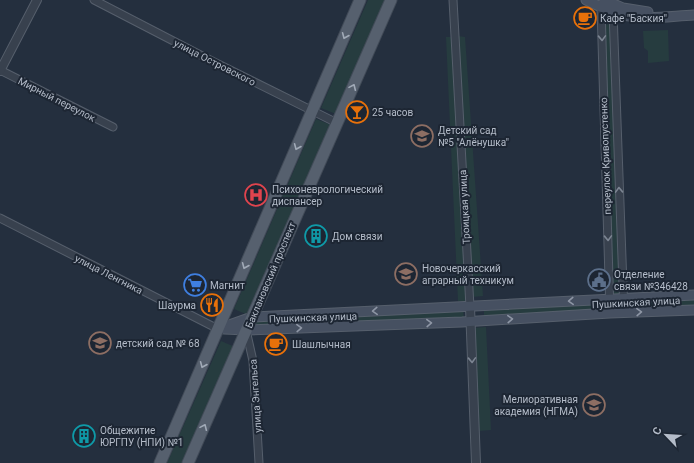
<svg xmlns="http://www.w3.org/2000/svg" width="694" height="463" font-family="Roboto,sans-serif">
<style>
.green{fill:#263c3f}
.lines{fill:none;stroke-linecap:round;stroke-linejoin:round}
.minor-casing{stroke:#565f6c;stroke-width:9}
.tertiary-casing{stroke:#565f6c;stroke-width:10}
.secondary-casing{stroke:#565f6c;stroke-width:11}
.primary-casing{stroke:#414a57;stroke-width:13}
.minor{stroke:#38414e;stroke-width:7}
.tertiary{stroke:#38414e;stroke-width:8}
.secondary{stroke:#465061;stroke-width:9}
.primary{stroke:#56606e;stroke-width:11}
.oneway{stroke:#a1aab7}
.oneway2{stroke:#7c8592}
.oneway3{stroke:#8e96a5}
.labels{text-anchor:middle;stroke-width:4;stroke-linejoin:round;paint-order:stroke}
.poi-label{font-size:10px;fill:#b4bcc9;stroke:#1d2633;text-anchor:start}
.street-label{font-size:10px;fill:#b4bcc9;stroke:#1d2633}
</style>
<rect width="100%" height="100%" fill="#242f3e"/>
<!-- green -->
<path class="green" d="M 368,0 L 385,0 L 336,114 L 321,108 Z
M 612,24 L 620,295 L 613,295 L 603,25 Z
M 668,30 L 669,61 L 648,63 L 648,51 L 644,48 L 643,31 Z
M 458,36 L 465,37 L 483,296 L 472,297 Z
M 446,37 L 452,37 L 468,301 L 458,301 Z
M 316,119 L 331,125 L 248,315 L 234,309 Z
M 694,297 L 694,308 L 625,311 L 624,300 Z
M 607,303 L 608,311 L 484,318 L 484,308 Z
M 463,310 L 464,318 L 254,327 L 254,320 Z
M 486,327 L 491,430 L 479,431 L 473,328 Z
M 221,341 L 235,347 L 184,463 L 167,463 Z"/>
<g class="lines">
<!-- minor casing -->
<g class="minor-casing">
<path id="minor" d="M 94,0 L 212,61 L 337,123
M 453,0 L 470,307
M 602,4 L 601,7 L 610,313
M 614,8 L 613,12 L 624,313
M 0,70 L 113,127
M 0,218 L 218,329
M 246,330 L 253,361 L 259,463"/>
</g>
<!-- tertiary casing -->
<g class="tertiary-casing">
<path id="tertiary" d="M 0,71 L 37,0
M 470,307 L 476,463"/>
</g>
<!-- secondary casing -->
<g class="secondary-casing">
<path id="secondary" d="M 586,0 C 597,5 608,11 620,14 C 644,21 670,16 694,15
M 604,0 L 623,8 L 648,12
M 218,329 L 252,317 L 694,295
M 224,329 L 246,330 L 462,322 L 610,313 L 694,310"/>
</g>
<!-- primary casing -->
<g class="primary-casing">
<path id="primary" d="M 160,463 L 360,0
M 188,463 L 391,0"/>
</g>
<!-- minor -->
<use href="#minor" class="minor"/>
<!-- tertiary -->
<use href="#tertiary" class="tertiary"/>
<!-- secondary -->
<use href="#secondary" class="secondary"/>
<!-- primary -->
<use href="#primary" class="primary"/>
</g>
<!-- one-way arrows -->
<defs><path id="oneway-chevron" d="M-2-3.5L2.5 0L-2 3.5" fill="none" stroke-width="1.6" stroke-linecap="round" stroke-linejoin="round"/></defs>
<g class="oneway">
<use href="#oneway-chevron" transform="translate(345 36) rotate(113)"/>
<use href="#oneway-chevron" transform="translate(353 87) rotate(-66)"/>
<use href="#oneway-chevron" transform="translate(297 147) rotate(113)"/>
<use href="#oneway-chevron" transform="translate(245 266) rotate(113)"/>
<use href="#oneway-chevron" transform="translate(203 365) rotate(113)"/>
<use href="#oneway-chevron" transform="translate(204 427) rotate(-66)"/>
</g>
<g class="oneway2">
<use href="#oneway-chevron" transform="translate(602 38) rotate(88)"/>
<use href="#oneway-chevron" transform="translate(619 190) rotate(-92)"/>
<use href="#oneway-chevron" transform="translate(608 238) rotate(88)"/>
<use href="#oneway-chevron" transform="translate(472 360) rotate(88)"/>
</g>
<g class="oneway3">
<use href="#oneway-chevron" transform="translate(571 301) rotate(177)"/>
<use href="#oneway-chevron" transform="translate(375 311) rotate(177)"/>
<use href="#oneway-chevron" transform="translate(639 312) rotate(-2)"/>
<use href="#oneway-chevron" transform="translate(510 319) rotate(-3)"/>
<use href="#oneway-chevron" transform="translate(429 323) rotate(-2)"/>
<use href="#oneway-chevron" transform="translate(299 328) rotate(-2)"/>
</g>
<!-- icons -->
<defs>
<g id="cafe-ring" transform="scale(1.15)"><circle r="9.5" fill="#1d2633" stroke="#e8710a" stroke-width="1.5"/><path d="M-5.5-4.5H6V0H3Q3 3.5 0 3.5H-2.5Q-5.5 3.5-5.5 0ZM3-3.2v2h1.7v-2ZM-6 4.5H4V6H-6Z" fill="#e8710a"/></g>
<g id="bar-ring" transform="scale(1.15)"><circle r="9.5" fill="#1d2633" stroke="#e8710a" stroke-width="1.5"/><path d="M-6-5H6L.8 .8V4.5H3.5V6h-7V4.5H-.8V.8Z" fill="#e8710a"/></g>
<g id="school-ring" transform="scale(1.15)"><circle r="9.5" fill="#1d2633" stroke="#8d6e63" stroke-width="1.5"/><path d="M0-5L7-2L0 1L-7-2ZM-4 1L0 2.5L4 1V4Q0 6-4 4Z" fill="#8d6e63"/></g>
<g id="hospital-ring" transform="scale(1.15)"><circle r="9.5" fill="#1d2633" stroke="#e0444e" stroke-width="1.5"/><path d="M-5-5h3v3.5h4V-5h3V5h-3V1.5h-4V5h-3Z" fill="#e0444e"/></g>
<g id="building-ring" transform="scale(1.15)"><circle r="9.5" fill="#1d2633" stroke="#0f9aa8" stroke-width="1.5"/><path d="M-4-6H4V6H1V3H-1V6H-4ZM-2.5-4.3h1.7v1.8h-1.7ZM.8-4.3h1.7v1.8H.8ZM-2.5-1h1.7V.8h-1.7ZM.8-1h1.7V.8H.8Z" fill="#0f9aa8"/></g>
<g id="university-ring" transform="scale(1.15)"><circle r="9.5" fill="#1d2633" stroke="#8d6e63" stroke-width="1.5"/><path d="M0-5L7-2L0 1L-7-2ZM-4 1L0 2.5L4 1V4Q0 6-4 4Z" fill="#8d6e63"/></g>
<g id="civic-ring" transform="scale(1.15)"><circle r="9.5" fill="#1d2633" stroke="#5c6f8a" stroke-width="1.5"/><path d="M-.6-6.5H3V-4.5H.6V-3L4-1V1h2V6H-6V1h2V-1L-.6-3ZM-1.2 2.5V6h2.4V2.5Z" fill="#5c6f8a"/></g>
<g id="supermarket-ring" transform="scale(1.15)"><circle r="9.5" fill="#1d2633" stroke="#3f7fe0" stroke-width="1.5"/><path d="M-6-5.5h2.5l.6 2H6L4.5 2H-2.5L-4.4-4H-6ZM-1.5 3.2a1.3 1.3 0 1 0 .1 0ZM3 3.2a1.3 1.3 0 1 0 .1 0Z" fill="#3f7fe0"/></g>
<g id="restaurant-ring" transform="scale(1.15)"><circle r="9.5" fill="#1d2633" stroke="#e8710a" stroke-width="1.5"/><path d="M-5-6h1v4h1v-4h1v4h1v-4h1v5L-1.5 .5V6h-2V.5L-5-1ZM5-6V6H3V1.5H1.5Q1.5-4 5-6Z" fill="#e8710a"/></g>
</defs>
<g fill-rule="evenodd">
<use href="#cafe-ring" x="585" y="18"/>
<use href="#bar-ring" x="357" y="112"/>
<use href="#school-ring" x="422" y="136"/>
<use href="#hospital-ring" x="256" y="195"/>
<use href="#building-ring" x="316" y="236"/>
<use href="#university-ring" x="406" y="274"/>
<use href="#civic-ring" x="599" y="280"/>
<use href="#supermarket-ring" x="195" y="285"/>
<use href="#restaurant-ring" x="212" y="305"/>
<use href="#school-ring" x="100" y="343"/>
<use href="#cafe-ring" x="276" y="344"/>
<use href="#university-ring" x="594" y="405"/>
<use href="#building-ring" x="84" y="436"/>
</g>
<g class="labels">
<!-- poi labels -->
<g class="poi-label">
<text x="600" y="22">Кафе "Баския"</text>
<text x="372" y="116">25 часов</text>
<text x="438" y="134">Детский сад<tspan x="438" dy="12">№5 "Алёнушка"</tspan></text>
<text x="272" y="193">Психоневрологический<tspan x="272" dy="12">диспансер</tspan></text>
<text x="332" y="240">Дом связи</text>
<text x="422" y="272">Новочеркасский<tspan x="422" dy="12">аграрный техникум</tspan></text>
<text x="614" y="278">Отделение<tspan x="614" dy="12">связи №346428</tspan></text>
<text x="210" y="289">Магнит</text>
<text x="196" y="309" text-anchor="end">Шаурма</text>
<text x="116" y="347">детский сад № 68</text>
<text x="292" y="348">Шашлычная</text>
<text x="578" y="403" text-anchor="end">Мелиоративная<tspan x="578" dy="12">академия (НГМА)</tspan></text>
<text x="100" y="434">Общежитие<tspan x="100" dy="12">ЮРГПУ (НПИ) №1</tspan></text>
</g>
<!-- street labels -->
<g class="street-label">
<text transform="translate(215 62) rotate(27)" y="4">улица Островского</text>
<text transform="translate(57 99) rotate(27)" y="4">Мирный переулок</text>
<text transform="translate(605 156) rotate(-92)" y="4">переулок Кривопустенко</text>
<text transform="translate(464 207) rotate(-93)" y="4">Троицкая улица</text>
<text transform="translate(109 274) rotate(27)" y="4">улица Ленгника</text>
<text transform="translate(270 275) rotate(-67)" y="4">Баклановский проспект</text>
<text transform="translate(636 302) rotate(-3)" y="4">Пушкинская улица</text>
<text transform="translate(313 317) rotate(-2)" y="4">Пушкинская улица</text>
<text transform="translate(255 396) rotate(-94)" y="4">улица Энгельса</text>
</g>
</g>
<!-- north arrow -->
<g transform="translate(666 435) rotate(295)" stroke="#1d2633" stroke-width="3" paint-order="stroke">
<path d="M0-3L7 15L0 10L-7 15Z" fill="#b4bcc9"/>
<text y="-6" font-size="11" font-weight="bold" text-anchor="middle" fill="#b4bcc9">С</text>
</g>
</svg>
